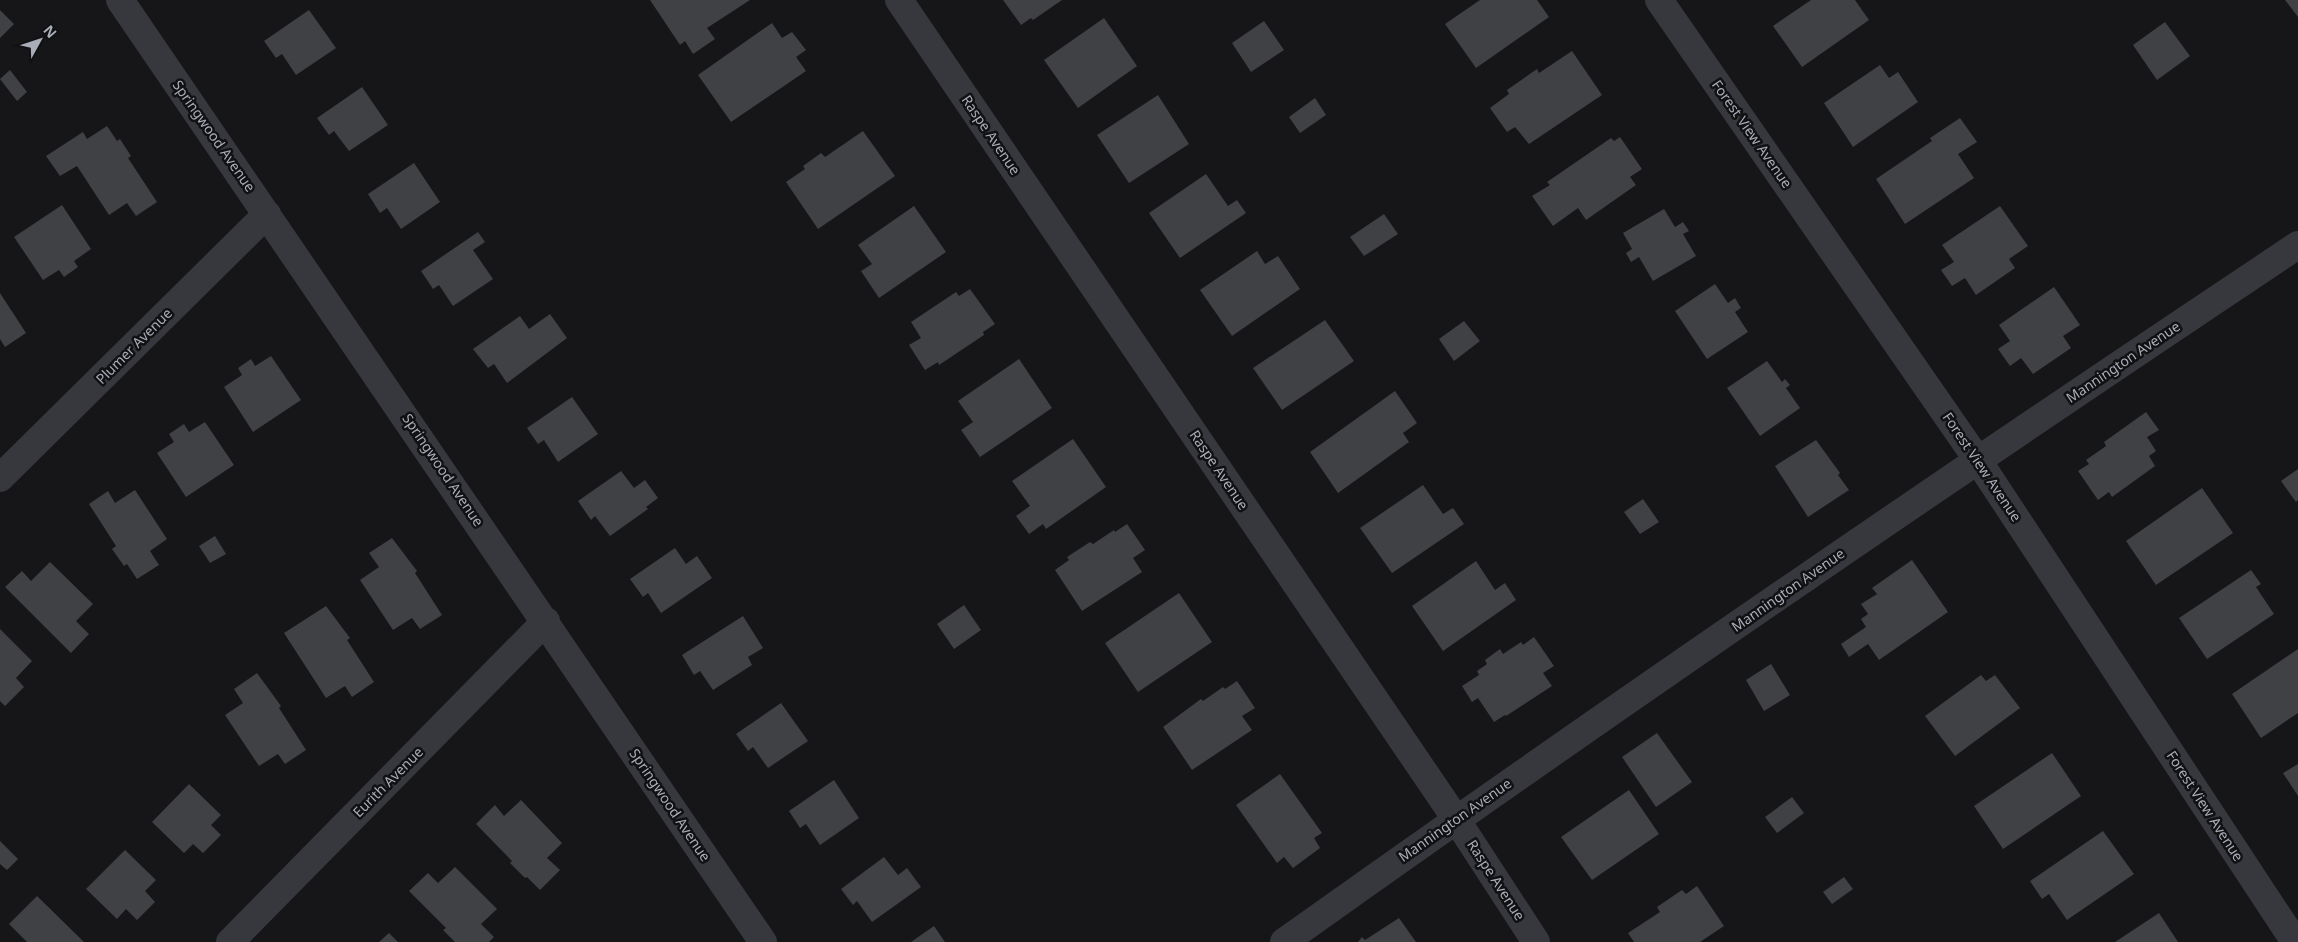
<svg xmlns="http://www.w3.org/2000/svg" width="2298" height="942" font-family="'Noto Sans',sans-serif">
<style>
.building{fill:#404145}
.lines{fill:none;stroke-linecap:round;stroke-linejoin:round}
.minor{stroke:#37383d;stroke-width:28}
.labels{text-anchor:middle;stroke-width:5;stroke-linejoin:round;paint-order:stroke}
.street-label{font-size:14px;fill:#a8adb8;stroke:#111113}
</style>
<rect width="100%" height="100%" fill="#161618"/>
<!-- building -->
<path class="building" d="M 650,0 L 750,0 L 707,28 L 715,39 L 693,54 L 685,41 L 680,45 Z
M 1003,0 L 1062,0 L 1033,20 L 1031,18 L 1021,25 Z
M 1480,0 L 1537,0 L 1549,17 L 1476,68 L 1445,24 Z
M 1811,0 L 1855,0 L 1869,20 L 1802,67 L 1773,26 Z
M 2285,0 L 2298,0 L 2298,17 Z
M 0,10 L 14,24 L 0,38 Z
M 309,10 L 336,48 L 296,75 L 282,54 L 276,58 L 264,41 Z
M 1104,18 L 1137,66 L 1078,108 L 1044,60 Z
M 1264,21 L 1284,50 L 1251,72 L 1232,43 Z
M 2165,22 L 2190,56 L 2157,80 L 2133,45 Z
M 772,23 L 782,38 L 792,32 L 806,50 L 796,57 L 806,71 L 731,122 L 698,75 Z
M 1572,51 L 1602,95 L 1529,144 L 1515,127 L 1507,132 L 1490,108 L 1509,94 L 1507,90 L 1537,69 L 1539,73 Z
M 1880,65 L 1889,78 L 1898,72 L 1918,102 L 1853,147 L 1824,103 Z
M 10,70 L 27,92 L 17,101 L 0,79 Z
M 362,87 L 388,125 L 349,151 L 334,131 L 329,135 L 317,118 Z
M 1158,95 L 1189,144 L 1129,183 L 1097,135 Z
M 1315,98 L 1326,115 L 1300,133 L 1289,117 Z
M 1960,118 L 1977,142 L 1958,154 L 1974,178 L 1905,224 L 1876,179 L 1932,141 L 1930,138 Z
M 107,126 L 117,141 L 120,139 L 131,156 L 128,158 L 157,202 L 136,216 L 127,203 L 109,215 L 77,166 L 60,176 L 46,156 L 83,132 L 87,139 Z
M 863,131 L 895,176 L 818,229 L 786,182 L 805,169 L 803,166 L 821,153 L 825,157 Z
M 1620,137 L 1642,169 L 1630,177 L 1636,185 L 1586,220 L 1578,208 L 1553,226 L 1532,196 L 1550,185 L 1547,182 L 1611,138 L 1614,141 Z
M 414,163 L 440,202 L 401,229 L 387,208 L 380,213 L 368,194 Z
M 1206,174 L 1228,206 L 1237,200 L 1246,213 L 1180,258 L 1149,213 Z
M 62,205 L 91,249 L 74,261 L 78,267 L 64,277 L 59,270 L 43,280 L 14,237 Z
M 914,206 L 946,252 L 879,298 L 861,271 L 872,264 L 858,245 Z
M 2000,206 L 2028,246 L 2009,259 L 2015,268 L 1976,295 L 1965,278 L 1952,286 L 1941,270 L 1954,262 L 1942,245 Z
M 1664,209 L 1675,227 L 1683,222 L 1689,231 L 1683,234 L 1696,256 L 1653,281 L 1639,257 L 1631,262 L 1626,253 L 1632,249 L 1623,233 Z
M 1384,214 L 1398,234 L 1364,256 L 1350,237 Z
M 478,232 L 485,242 L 473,250 L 493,279 L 453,306 L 439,285 L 433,289 L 421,271 Z
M 1257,251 L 1265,264 L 1278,256 L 1300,289 L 1232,336 L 1200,290 Z
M 1715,284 L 1728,303 L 1735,298 L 1741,308 L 1735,312 L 1748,332 L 1707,359 L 1675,311 Z
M 2054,287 L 2080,325 L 2063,336 L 2071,348 L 2033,374 L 2021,358 L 2010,366 L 1998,349 L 2010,341 L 1999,325 Z
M 970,289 L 995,324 L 983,332 L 984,335 L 939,365 L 938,362 L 925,370 L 909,345 L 921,338 L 911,322 L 956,292 L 959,296 Z
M 0,293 L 26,333 L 5,347 L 0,339 Z
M 550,314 L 567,338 L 507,383 L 494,364 L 488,368 L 473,349 L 520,316 L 529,329 Z
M 1325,320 L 1354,361 L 1282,410 L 1253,368 Z
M 1464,321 L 1480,341 L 1454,361 L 1439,339 Z
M 271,356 L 301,400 L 253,432 L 224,387 L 242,375 L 238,368 L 251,359 L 255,366 Z
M 1019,359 L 1052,408 L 980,457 L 961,430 L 973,422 L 958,401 Z
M 1767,361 L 1782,382 L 1785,379 L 1790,385 L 1786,388 L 1800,408 L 1760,436 L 1727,388 Z
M 1395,391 L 1417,423 L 1403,433 L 1409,442 L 1338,493 L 1310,452 Z
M 572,397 L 598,434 L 558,462 L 544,440 L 538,444 L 527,428 Z
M 2146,412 L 2159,430 L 2147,437 L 2156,451 L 2149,456 L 2155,466 L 2112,497 L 2109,492 L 2098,500 L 2078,471 L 2089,464 L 2086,460 L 2106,446 L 2104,442 Z
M 205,422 L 234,465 L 186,497 L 157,453 L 174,442 L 169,434 L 184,424 L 189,432 Z
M 1073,439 L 1106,487 L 1046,529 L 1043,524 L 1029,534 L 1016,516 L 1030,506 L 1012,481 Z
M 1816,440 L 1840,473 L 1838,475 L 1849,490 L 1808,517 L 1775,466 Z
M 2298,469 L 2298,500 L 2296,502 L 2281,481 Z
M 621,471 L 634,488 L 645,480 L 658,498 L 646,507 L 648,509 L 610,536 L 595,516 L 591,520 L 578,501 Z
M 1423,485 L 1443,514 L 1453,508 L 1464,524 L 1392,573 L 1360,528 Z
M 2202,488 L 2233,533 L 2156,585 L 2126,541 Z
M 135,490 L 167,539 L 150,551 L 159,565 L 137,579 L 127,564 L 124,566 L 112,549 L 116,546 L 89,504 L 108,491 L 115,503 Z
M 1643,499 L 1659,522 L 1640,534 L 1624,512 Z
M 1127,524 L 1145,550 L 1133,558 L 1142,572 L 1082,611 L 1055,570 L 1069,560 L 1067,557 L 1090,542 L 1093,544 L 1114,530 L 1115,532 Z
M 215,536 L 226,554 L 210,563 L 199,546 Z
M 392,538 L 417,571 L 415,573 L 442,615 L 420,629 L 412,618 L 393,630 L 360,580 L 379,567 L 369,553 Z
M 675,548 L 686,564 L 697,556 L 712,578 L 661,613 L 648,593 L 643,597 L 630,579 Z
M 1912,560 L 1948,612 L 1879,660 L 1868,644 L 1849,657 L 1841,644 L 1866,627 L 1861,619 L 1868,614 L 1861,604 L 1877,594 L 1872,588 Z
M 1476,561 L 1495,590 L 1505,583 L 1516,600 L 1443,651 L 1412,606 Z
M 50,562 L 93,604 L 76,621 L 89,634 L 71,653 L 5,587 L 22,571 L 31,581 Z
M 2251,570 L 2261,584 L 2256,587 L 2274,614 L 2207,659 L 2179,618 Z
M 1179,593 L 1212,642 L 1138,692 L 1105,643 Z
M 964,605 L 981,630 L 954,649 L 937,624 Z
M 326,606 L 350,638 L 347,640 L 374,682 L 352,697 L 345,686 L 326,698 L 284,633 Z
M 743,616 L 763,648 L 748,657 L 752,665 L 713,690 L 700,671 L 694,675 L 682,655 Z
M 0,629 L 32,661 L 16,678 L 24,687 L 5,706 L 0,701 Z
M 1534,637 L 1554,666 L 1543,673 L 1552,686 L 1506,716 L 1505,715 L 1494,722 L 1478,698 L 1472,702 L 1462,686 L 1479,675 L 1477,671 L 1487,664 L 1485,660 L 1500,649 L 1503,654 L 1521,642 L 1523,645 Z
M 2298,649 L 2298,713 L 2261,738 L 2232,694 Z
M 1771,664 L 1790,695 L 1764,711 L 1746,680 Z
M 257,673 L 281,706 L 279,708 L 306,750 L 285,764 L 278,754 L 259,766 L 225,715 L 243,703 L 234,689 Z
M 1981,675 L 1986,681 L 1995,675 L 2020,708 L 1955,756 L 1925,716 Z
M 1237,681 L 1255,708 L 1242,716 L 1252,730 L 1192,770 L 1163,727 L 1201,699 L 1203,701 L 1223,687 L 1225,689 Z
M 781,703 L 808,741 L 768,768 L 753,747 L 748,751 L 736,734 Z
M 1657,733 L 1692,782 L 1656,807 L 1622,757 Z
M 2052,753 L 2081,796 L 2003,849 L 1974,806 Z
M 2298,764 L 2298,796 L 2283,773 Z
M 1280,774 L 1322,833 L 1314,838 L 1320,848 L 1293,868 L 1284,857 L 1277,863 L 1236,805 Z
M 834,780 L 859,818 L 820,845 L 806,824 L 800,828 L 789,811 Z
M 189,784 L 221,815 L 211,825 L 221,835 L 203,853 L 193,844 L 184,853 L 152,822 Z
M 1629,790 L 1659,834 L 1592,880 L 1561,837 Z
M 1792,797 L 1804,813 L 1777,833 L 1765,817 Z
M 521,800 L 562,843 L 547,858 L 560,870 L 540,890 L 527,877 L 525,878 L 510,863 L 512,861 L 476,824 L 495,805 L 504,816 Z
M 2103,831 L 2134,874 L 2067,920 L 2049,894 L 2042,899 L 2030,881 Z
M 0,841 L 18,859 L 7,870 L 0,864 Z
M 125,850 L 156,880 L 145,891 L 155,902 L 137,920 L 126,909 L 117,919 L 86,889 Z
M 884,857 L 898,875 L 907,868 L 921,887 L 872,922 L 857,901 L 853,905 L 841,889 Z
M 455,867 L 497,909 L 481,924 L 494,937 L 489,942 L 455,942 L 443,930 L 446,928 L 409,891 L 428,873 L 438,883 Z
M 1844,877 L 1853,889 L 1832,904 L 1823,892 Z
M 1697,886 L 1724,926 L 1700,942 L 1634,942 L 1628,933 L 1660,912 L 1657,907 L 1682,890 L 1686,894 Z
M 37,896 L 84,942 L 27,942 L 9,924 Z
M 2159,913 L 2178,942 L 2115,942 Z
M 1399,918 L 1416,942 L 1358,942 L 1362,937 L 1365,940 Z
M 934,926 L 945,942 L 911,942 Z
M 389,933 L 398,942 L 379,942 Z"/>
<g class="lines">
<!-- minor -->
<path class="minor" d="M 120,0 L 763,942
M 899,0 L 1456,819 L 1536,942
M 1659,0 L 1977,459 L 2295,942
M 0,478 L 267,214
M 230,942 L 546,621
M 1284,942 C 1618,704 1956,473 2298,245"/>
</g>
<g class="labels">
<!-- street labels -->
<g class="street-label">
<text transform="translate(1752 134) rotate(55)" y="5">Forest View Avenue</text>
<text transform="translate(991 135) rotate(56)" y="5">Raspe Avenue</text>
<text transform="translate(214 136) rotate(55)" y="5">Springwood Avenue</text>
<text transform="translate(134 346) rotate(-45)" y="5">Plumer Avenue</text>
<text transform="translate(2123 362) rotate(-34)" y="5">Mannington Avenue</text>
<text transform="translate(1982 467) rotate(56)" y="5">Forest View Avenue</text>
<text transform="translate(443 470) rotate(56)" y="5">Springwood Avenue</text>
<text transform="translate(1219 470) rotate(56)" y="5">Raspe Avenue</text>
<text transform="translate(1788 590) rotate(-35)" y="5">Mannington Avenue</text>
<text transform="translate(388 782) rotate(-45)" y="5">Eurith Avenue</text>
<text transform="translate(670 805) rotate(56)" y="5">Springwood Avenue</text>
<text transform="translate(2205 806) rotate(57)" y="5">Forest View Avenue</text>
<text transform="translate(1455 820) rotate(-35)" y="5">Mannington Avenue</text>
<text transform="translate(1496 880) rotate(57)" y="5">Raspe Avenue</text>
</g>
</g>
<!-- north arrow -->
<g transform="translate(40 40) rotate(50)" stroke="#111113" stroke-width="4" paint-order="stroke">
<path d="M0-4L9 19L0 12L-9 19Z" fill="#a8adb8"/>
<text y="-8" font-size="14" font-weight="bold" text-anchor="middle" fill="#a8adb8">N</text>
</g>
</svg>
